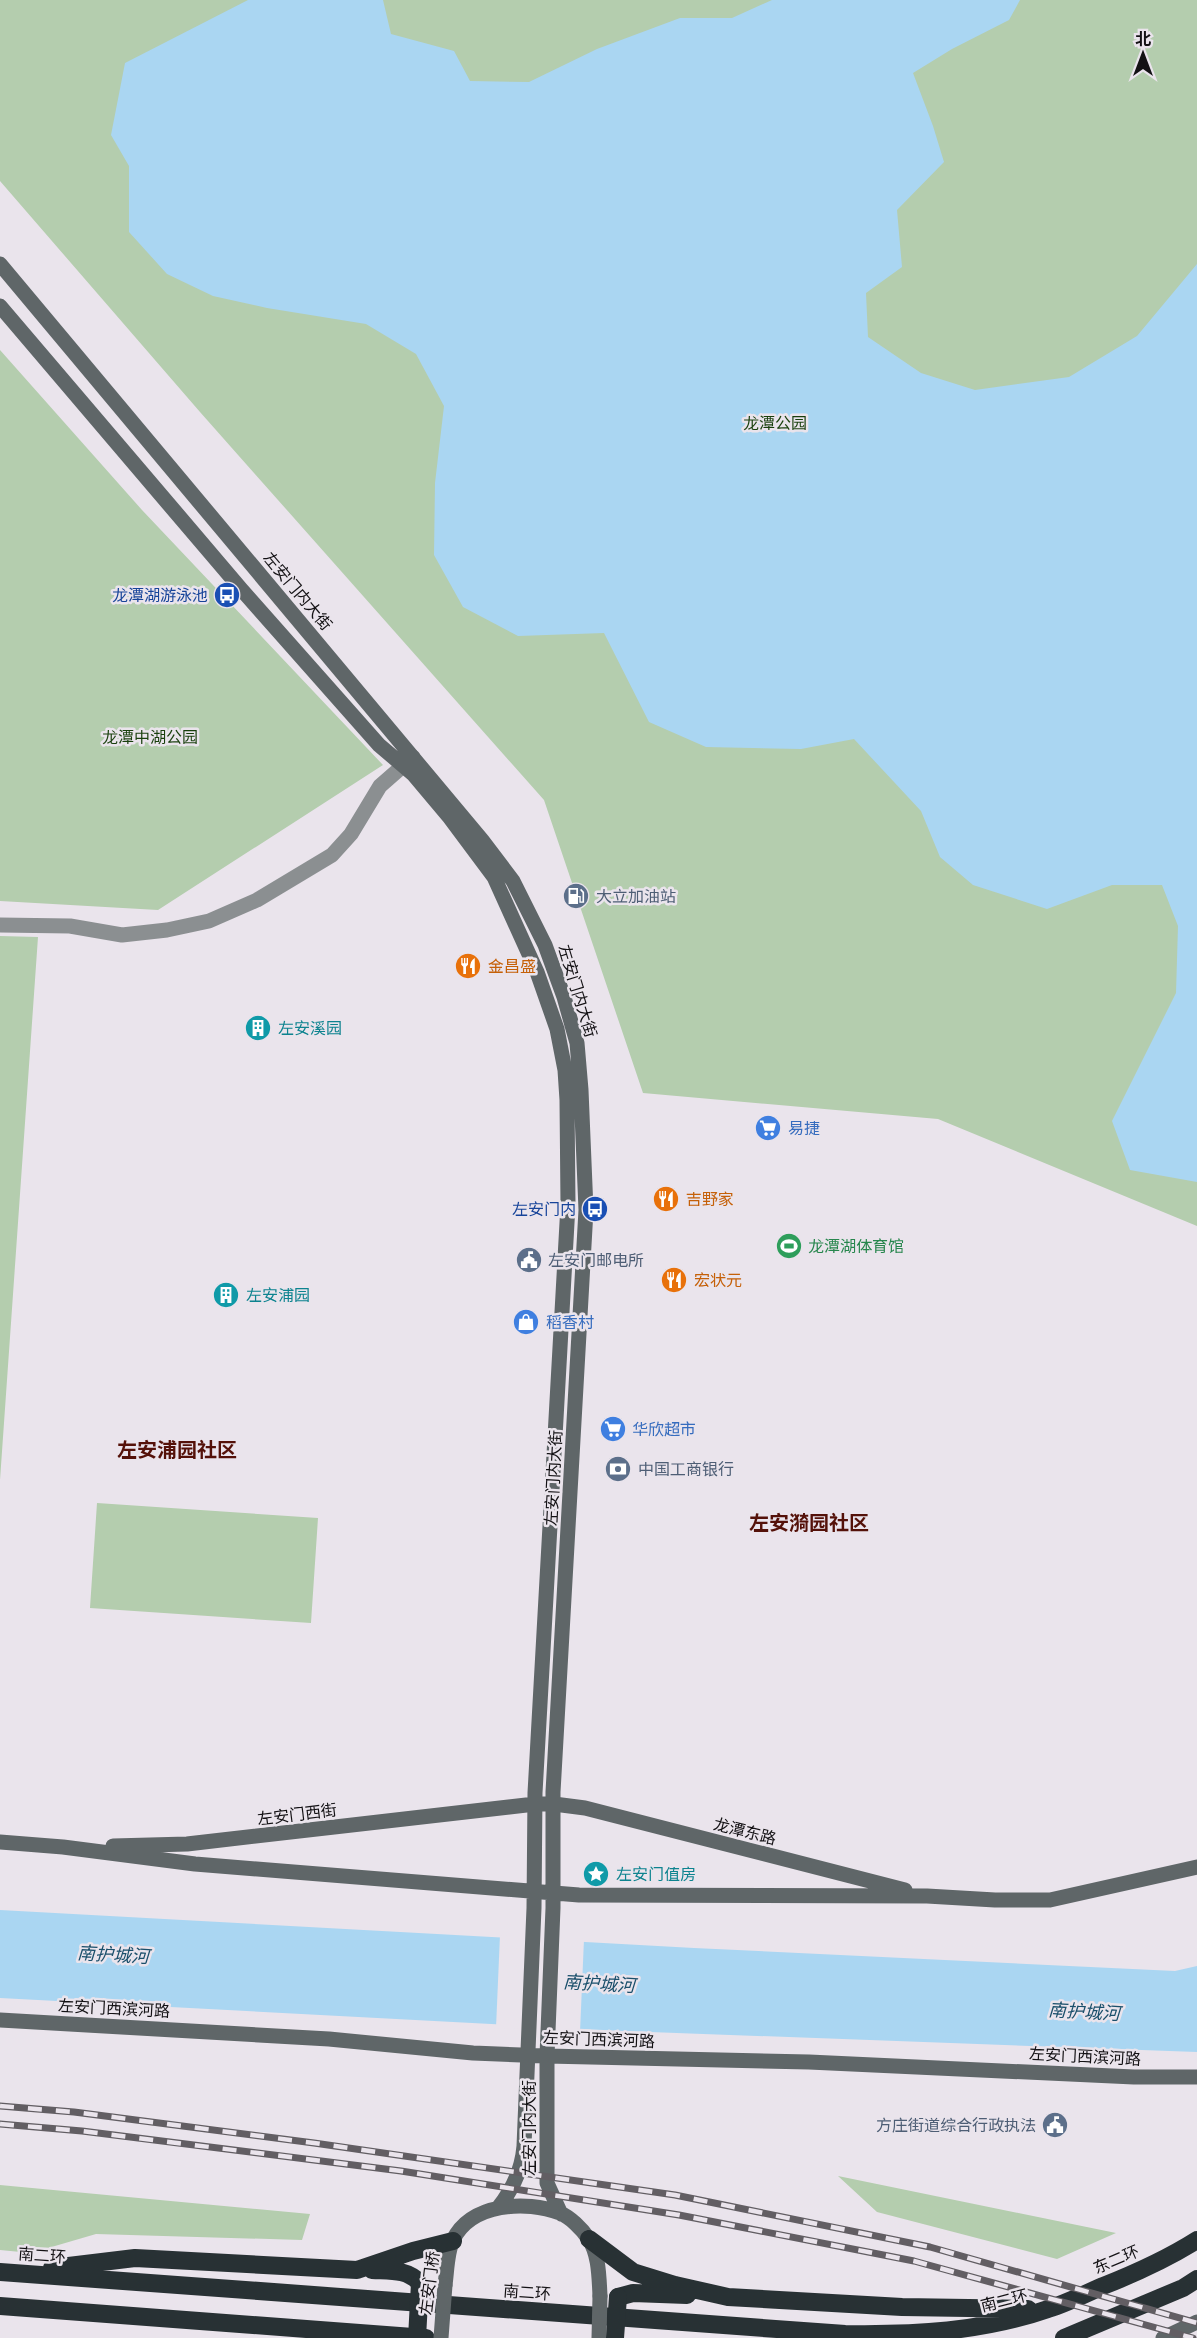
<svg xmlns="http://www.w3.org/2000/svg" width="1197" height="2338" font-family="Helvetica,'Noto Sans SC',sans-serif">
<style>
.green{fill:#b4cdae}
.water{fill:#aad6f2}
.pier{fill:#eae4ec}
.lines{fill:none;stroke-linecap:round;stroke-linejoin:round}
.street{stroke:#8b8f91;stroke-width:15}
.secondary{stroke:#5f6668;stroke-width:15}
.highway{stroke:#283134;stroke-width:18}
.rail-casing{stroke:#625e63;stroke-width:7}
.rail{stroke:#eae4ec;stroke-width:4.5;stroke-dasharray:14;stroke-linecap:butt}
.secondary-bridge{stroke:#5f6668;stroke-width:15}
.highway-bridge{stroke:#283134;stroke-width:18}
.labels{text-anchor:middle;stroke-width:5;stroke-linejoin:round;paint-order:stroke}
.park-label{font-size:16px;fill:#183f0c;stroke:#eae4ec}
.street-label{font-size:16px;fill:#131114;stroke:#eae4ec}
.transit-label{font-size:16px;fill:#164399;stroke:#eae4ec;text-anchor:end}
.service-label{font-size:16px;fill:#4e5e75;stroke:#eae4ec;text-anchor:start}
.food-label{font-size:16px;fill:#c56008;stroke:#eae4ec;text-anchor:start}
.culture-label{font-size:16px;fill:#0d838f;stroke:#eae4ec;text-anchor:start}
.shop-label{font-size:16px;fill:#366cbe;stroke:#eae4ec;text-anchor:start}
.leisure-label{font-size:16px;fill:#27864d;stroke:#eae4ec;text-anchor:start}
.water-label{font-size:18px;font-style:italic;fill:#1a4f6b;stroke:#eae4ec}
.quarter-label{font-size:20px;font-weight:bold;fill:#541109;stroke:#eae4ec}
</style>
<rect width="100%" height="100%" fill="#eae4ec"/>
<!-- green -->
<path class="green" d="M 0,0 L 1197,0 L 1197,1226 L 938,1119 L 643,1093 L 544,800 L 200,412 L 0,181 Z
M 0,350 L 142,510 L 383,765 L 158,910 L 0,901 Z
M 0,936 L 38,937 L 0,1480 Z
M 97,1503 L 318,1518 L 311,1623 L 90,1608 Z
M 838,2176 L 1116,2233 L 1057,2259 L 877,2212 Z
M 0,2185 L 310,2214 L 302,2240 L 96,2234 L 31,2253 L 0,2250 Z"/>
<!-- water -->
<path class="water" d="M 248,0 L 383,0 L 391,34 L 454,51 L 470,81 L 529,82 L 597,49 L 680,18 L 732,18 L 772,0 L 1020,0 L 1009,20 L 952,49 L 913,73 L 933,126 L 944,162 L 897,210 L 902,267 L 866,293 L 868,337 L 921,373 L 975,390 L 1069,377 L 1137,336 L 1197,264 L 1197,1182 L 1130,1170 L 1112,1121 L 1176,993 L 1178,926 L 1162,885 L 1112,885 L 1047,909 L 973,885 L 940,857 L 921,811 L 854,739 L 801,749 L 706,747 L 649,722 L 604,633 L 518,636 L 463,607 L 434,555 L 435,483 L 444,406 L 416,354 L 366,324 L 267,308 L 213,296 L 167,274 L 129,232 L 129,166 L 111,135 L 125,63 Z
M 0,1910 L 694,1948 L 1175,1971 L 1197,1966 L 1197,2052 L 622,2031 L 0,1998 Z"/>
<!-- pier -->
<path class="pier" d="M 500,1935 L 584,1939 L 580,2032 L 496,2028 Z"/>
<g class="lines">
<!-- street -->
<path class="street" d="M 0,925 L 70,926 L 122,935 L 167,930 L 209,921 L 257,900 L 332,855 L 351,834 L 380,786 L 413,757"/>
<!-- secondary -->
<path class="secondary" d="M 0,264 L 482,840 L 513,881 L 545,945 L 564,997 L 577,1043 L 581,1090 L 586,1210 L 553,1792 L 553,1908 L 547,2056 L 547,2183 L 561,2214
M 0,306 L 241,589 L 379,745 L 413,774 L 450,818 L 494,877 L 537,972 L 557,1029 L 565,1070 L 567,1100 L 568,1205 L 535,1793 L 534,1908 L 524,2146 C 522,2170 513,2189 498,2208
M 0,1842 L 63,1847 L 195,1864 L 579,1895 L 927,1896 L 995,1900 L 1050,1900 L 1197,1867
M 113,1846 L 187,1844 L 535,1804 L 554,1804 L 585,1808 L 905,1890
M 0,2020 L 329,2039 L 473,2053 L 547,2056 L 809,2062 L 1134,2077 L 1197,2077
M 445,2285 C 447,2271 447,2252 453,2240 C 471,2203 526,2200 560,2213 C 570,2217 582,2229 588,2238 C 599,2253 599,2277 600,2296
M 1163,2338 L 1197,2322"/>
<!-- highway -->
<path class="highway" d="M 589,2239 L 633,2272 L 675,2285 L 728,2297 L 902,2307 L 1028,2309
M 52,2268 L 135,2258 L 357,2270 L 413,2251 L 453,2241
M 372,2270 C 391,2271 407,2269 420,2283
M 0,2272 L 845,2334 C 914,2335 982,2332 1048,2309 C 1067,2303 1085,2294 1103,2286 C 1136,2273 1167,2259 1197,2240
M 618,2297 L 633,2293 L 687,2295
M 0,2306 L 426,2338
M 1064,2338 L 1183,2288 L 1197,2279"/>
<!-- rail casing -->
<g class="rail-casing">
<path id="rail" d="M 0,2106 L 74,2112 L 314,2143 L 675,2195 L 930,2247 L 1197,2323
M 0,2124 L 82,2131 L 401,2171 L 679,2215 L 914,2261 L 1193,2338"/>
</g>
<!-- rail -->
<use href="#rail" class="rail"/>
<!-- secondary-bridge -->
<path class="secondary-bridge" d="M 441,2338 L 445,2285
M 599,2338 L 600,2296"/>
<!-- highway-bridge -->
<path class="highway-bridge" d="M 417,2338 L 420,2283
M 615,2338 L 618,2297"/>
</g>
<!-- icons -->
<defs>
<g id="bus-disc" transform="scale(1.35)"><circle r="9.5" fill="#1a4fb4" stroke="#eae4ec"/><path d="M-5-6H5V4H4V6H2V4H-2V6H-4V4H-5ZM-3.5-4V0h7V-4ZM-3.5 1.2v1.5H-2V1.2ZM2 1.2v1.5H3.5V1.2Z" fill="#fff"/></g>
<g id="fuel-disc" transform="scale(1.35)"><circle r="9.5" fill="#5c6f8a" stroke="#eae4ec"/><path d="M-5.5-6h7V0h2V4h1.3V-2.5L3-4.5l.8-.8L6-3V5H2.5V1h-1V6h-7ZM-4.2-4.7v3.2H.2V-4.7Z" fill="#fff"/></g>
<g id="restaurant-disc" transform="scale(1.35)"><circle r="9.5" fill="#e8710a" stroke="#eae4ec"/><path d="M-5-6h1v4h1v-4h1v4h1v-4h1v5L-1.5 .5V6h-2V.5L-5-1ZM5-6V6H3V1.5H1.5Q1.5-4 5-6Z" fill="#fff"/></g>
<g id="building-disc" transform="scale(1.35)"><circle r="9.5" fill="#0f9aa8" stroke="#eae4ec"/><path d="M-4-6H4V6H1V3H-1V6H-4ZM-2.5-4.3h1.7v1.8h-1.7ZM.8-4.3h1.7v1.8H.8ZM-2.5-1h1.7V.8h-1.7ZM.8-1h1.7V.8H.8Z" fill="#fff"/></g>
<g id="supermarket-disc" transform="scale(1.35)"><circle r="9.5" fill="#3f7fe0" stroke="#eae4ec"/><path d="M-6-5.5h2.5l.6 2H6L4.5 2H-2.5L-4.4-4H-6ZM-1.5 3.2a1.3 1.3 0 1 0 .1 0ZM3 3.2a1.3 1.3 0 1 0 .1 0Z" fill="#fff"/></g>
<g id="stadium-disc" transform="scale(1.35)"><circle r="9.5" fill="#2e9e5b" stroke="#eae4ec"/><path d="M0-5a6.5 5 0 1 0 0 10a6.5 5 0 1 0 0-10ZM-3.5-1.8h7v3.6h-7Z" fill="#fff"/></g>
<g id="civic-disc" transform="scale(1.35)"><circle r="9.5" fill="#5c6f8a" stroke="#eae4ec"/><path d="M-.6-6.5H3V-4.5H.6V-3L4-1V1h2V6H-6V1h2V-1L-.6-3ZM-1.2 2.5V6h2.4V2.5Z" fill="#fff"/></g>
<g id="shop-disc" transform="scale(1.35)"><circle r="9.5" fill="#3f7fe0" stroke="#eae4ec"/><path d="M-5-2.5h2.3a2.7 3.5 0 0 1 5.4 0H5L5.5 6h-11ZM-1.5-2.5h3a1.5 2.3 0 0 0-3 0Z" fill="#fff"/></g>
<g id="bank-disc" transform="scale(1.35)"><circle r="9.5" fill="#5c6f8a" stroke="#eae4ec"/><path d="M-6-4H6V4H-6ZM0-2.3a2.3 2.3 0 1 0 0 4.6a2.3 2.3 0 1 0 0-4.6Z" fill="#fff"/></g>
<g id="sight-disc" transform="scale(1.35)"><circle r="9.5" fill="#0f9aa8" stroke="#eae4ec"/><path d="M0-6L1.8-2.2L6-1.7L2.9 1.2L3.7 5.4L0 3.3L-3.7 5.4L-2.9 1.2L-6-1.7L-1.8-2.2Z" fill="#fff"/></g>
</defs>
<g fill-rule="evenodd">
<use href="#bus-disc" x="227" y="595"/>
<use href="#fuel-disc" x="576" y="896"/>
<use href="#restaurant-disc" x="468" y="966"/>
<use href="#building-disc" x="258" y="1028"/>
<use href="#supermarket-disc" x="768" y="1128"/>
<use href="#restaurant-disc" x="666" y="1199"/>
<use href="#bus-disc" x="595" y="1209"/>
<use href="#stadium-disc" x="789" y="1246"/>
<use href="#civic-disc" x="529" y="1260"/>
<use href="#restaurant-disc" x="674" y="1280"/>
<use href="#building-disc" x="226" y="1295"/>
<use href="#shop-disc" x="526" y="1322"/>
<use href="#supermarket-disc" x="613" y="1429"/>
<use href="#bank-disc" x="618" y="1469"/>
<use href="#sight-disc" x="596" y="1874"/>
<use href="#civic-disc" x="1055" y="2125"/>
</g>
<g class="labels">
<!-- park labels -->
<g class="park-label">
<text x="775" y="429">龙潭公园</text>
<text x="150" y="743">龙潭中湖公园</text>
</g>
<!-- street labels -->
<g class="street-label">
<text transform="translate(298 591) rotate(50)" y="6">左安门内大街</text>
<text transform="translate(578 991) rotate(73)" y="6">左安门内大街</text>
<text transform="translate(553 1478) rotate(-87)" y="6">左安门内大街</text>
<text transform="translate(297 1814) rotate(-7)" y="6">左安门西街</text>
<text transform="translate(745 1831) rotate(14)" y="6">龙潭东路</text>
<text transform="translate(114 2008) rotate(3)" y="6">左安门西滨河路</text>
<text transform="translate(599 2039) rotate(2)" y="6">左安门西滨河路</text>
<text transform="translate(1085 2056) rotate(3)" y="6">左安门西滨河路</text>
<text transform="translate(529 2128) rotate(-90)" y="6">左安门内大街</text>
<text transform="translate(42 2255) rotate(4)" y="6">南二环</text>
<text transform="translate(1116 2259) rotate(-23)" y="6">东二环</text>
<text transform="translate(429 2283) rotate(-83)" y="6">左安门桥</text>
<text transform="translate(527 2292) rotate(4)" y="6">南二环</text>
<text transform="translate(1004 2300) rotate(-14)" y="6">南二环</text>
</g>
<!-- transit labels -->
<g class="transit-label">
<text x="208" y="601">龙潭湖游泳池</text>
<text x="576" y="1215">左安门内</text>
</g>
<!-- service labels -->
<g class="service-label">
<text x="596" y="902">大立加油站</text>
<text x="548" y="1266">左安门邮电所</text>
<text x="638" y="1475">中国工商银行</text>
<text x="1036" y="2131" text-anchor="end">方庄街道综合行政执法</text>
</g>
<!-- food labels -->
<g class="food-label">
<text x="488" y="972">金昌盛</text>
<text x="686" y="1205">吉野家</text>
<text x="694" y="1286">宏状元</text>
</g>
<!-- culture labels -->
<g class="culture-label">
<text x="278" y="1034">左安溪园</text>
<text x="246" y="1301">左安浦园</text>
<text x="616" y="1880">左安门值房</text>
</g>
<!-- shop labels -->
<g class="shop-label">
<text x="788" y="1134">易捷</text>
<text x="546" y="1328">稻香村</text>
<text x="632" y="1435">华欣超市</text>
</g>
<!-- leisure labels -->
<g class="leisure-label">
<text x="808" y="1252">龙潭湖体育馆</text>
</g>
<!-- water labels -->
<g class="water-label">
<text transform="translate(113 1955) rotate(3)" y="6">南护城河</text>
<text transform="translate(599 1984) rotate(3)" y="6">南护城河</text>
<text transform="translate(1084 2012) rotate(3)" y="6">南护城河</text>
</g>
<!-- quarter labels -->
<g class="quarter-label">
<text x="177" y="1457">左安浦园社区</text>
<text x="809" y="1530">左安漪园社区</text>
</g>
</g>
<!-- north arrow -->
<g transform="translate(1143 54)" stroke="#eae4ec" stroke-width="4.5" paint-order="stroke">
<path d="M0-4.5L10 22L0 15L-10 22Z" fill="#131114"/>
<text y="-9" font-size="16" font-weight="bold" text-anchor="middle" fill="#131114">北</text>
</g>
</svg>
